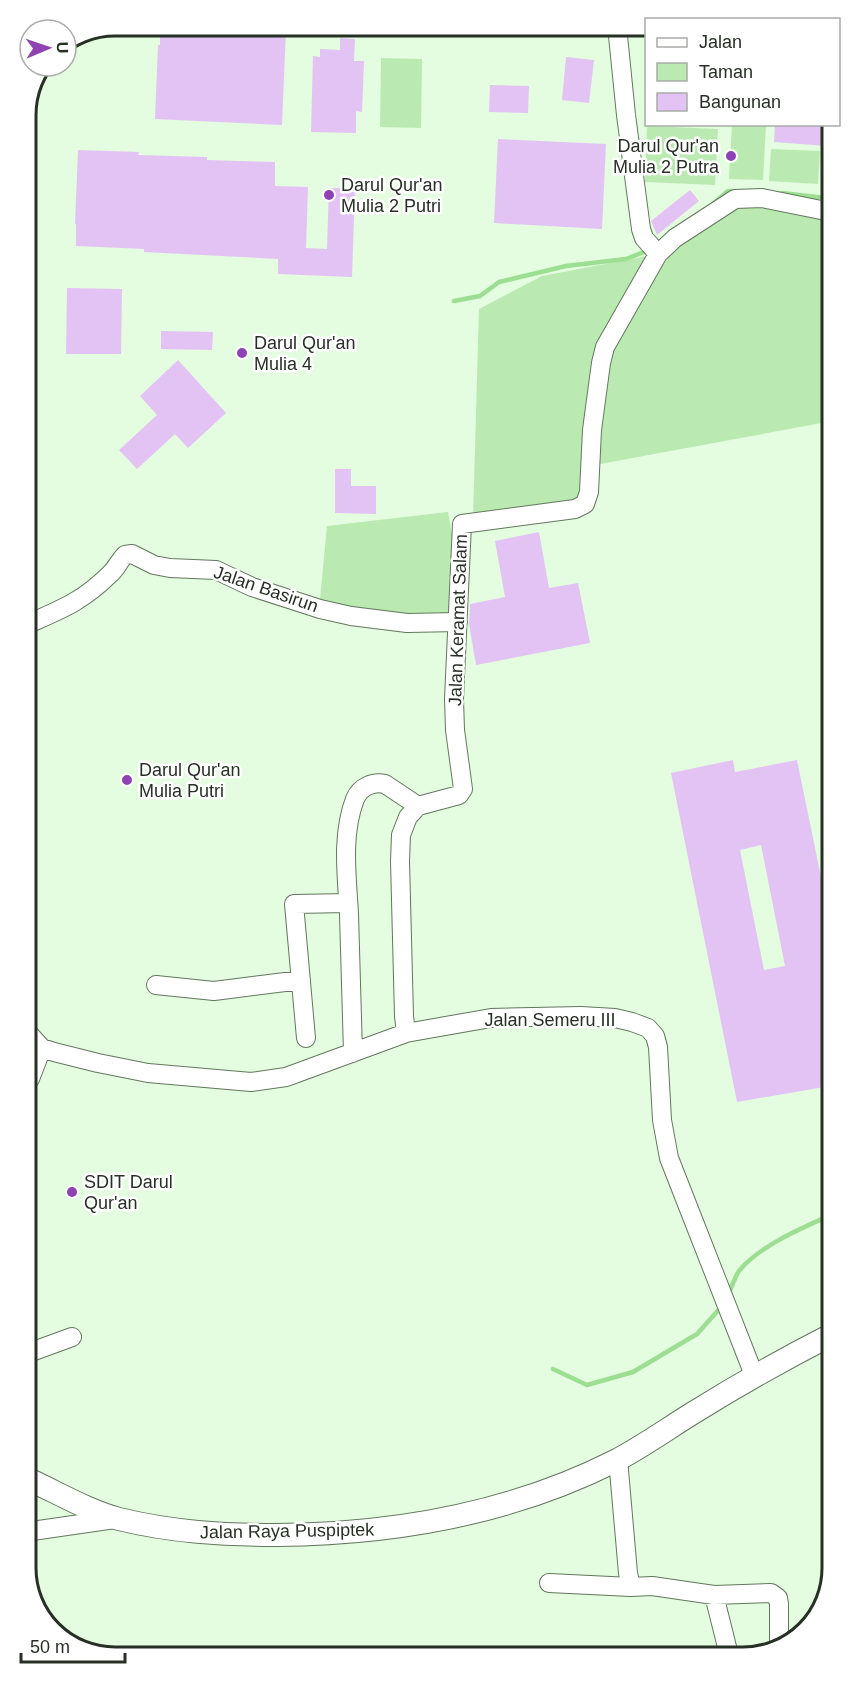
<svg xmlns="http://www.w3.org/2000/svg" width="858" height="1683" font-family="Arial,sans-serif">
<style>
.green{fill:#baeab1}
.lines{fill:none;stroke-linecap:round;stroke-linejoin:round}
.stream{stroke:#9ddf92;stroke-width:4.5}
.building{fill:#e3c3f4;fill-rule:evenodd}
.minor-casing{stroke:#62775e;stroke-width:20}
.major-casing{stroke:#62775e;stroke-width:24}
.minor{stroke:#fff;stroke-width:18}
.major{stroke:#fff;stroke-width:22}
.poi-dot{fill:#8f42b3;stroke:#fff;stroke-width:2}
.labels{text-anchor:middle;stroke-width:5;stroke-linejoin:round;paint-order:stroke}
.poi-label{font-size:18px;fill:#273025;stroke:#fff;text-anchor:start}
.street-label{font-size:18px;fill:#273025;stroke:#fff}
.rim{fill:none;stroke:#273025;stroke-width:3}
</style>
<rect width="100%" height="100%" fill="#e4fcdf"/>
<!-- green -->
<path class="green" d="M 381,58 L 422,59 L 421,128 L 380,127 Z
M 732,125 L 766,125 L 763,180 L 729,179 Z
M 647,126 L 718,129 L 715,185 L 645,182 Z
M 771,149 L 820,151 L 818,184 L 769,181 Z
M 746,203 L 826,217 L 827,422 L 600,464 L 599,430 L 608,359 L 658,272 L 673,251 Z
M 647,256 L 610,323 L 584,491 L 578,502 L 473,518 L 479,309 L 542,276 Z
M 448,512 L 453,539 L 450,618 C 407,615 361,613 320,599 L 327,526 Z"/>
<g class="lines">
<!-- stream -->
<path class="stream" d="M 782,193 L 826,198
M 714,203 L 728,191 L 735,191
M 454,301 L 480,296 L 499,282 L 566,266 L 626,259 L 649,250
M 729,1293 C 732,1286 735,1277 739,1271 C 759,1246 802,1228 831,1215
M 553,1369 L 587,1385 L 633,1372 L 697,1334 L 722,1306"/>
</g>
<!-- building -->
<path class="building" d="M 160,26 L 286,29 L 282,125 L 155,119 L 158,45 L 160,45 Z
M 340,38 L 355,39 L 354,61 L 364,61 L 362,112 L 356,111 L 356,133 L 311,132 L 313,56 L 320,57 L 320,49 L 340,50 Z
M 566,57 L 594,60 L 589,103 L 562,100 Z
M 490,85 L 529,86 L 528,113 L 489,112 Z
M 775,124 L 826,124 L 826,146 L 774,142 Z
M 498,139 L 606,144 L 602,229 L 494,223 Z
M 78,150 L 139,152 L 138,155 L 207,157 L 207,160 L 275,162 L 275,186 L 308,187 L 306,248 L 327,249 L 329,188 L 355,188 L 352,277 L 278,274 L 278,259 L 144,252 L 144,249 L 76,246 L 76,224 L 75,224 Z
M 690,190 L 699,201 L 657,235 L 651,221 Z
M 67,288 L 122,289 L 121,354 L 66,354 Z
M 161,331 L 213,332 L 212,350 L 161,349 Z
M 178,360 L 226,413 L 188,448 L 175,434 L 137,469 L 119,450 L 157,415 L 140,396 Z
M 335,469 L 351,469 L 351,486 L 376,486 L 376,514 L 335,513 Z
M 539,532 L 549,588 L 578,583 L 590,643 L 476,665 L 469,624 L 470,604 L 505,597 L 495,541 Z
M 733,760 L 735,772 L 797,760 L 830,921 L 830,1086 L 737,1102 L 671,773 ZM 761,845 L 785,966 L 764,970 L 740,850 Z"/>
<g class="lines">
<!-- minor casing -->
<g class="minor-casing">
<path id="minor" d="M 617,26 L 626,115 L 641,229 L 644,238 L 658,254
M 28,624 C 62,609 83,601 110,574 C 116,569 119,561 125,555 L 132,554 L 154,565 L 170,568 L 216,570 L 252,587 L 320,609 L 351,616 L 407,623 L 458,622
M 156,985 L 214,991 L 301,980
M 406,1033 L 404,1016 L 400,861 L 401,835 L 408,817 L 418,806 L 459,795 L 463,789 L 455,730 L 454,699 L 462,524 L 575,509 L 585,504 L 589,492 L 592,430 L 601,363 L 605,347 L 658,254 L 675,238 L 735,199 L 762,198 L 826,211
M 30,1035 L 42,1048 L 54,1052 L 98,1063 L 148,1073 L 251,1082 L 286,1077 L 406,1033 L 491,1018 L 581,1016 L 615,1018 L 632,1022 L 648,1028 L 655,1036 L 658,1047 L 662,1120 L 669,1158 L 754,1375
M 306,1038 L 294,904 L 348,903
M 353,1053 C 352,1006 350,960 349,914 C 347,877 341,835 355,799 C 360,787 373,781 385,784 L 418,806
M 30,1079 L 42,1048
M 31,1352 L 72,1337
M 618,1459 L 628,1573 L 631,1587 L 652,1586 L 714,1595 L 771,1593 L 778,1598 L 779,1604 L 779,1649
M 32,1531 L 115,1519
M 549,1583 L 631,1587
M 714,1595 L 728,1651"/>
</g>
<!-- major casing -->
<g class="major-casing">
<path id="major" d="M 32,1481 C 60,1494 89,1511 119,1519 C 172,1532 223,1535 277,1535 C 394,1534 510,1514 615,1461 C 642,1447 667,1429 693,1413 C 738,1385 784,1359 831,1335"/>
</g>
<!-- minor -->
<use href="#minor" class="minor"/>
<!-- major -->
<use href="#major" class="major"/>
</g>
<!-- markers -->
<g class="poi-dot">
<circle cx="731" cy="156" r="6"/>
<circle cx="329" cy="195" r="6"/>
<circle cx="242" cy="353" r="6"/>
<circle cx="127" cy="780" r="6"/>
<circle cx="72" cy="1192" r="6"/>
</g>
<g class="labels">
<!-- poi labels -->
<g class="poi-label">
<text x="719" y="152" text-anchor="end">Darul Qur'an<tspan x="719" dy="21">Mulia 2 Putra</tspan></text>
<text x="341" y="191">Darul Qur'an<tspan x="341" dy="21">Mulia 2 Putri</tspan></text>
<text x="254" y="349">Darul Qur'an<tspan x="254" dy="21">Mulia 4</tspan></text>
<text x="139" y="776">Darul Qur'an<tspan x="139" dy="21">Mulia Putri</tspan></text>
<text x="84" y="1188">SDIT Darul<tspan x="84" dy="21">Qur'an</tspan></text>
</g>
<!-- street labels -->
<g class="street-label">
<text transform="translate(266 589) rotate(19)" y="6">Jalan Basirun</text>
<text transform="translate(458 620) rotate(-88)" y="6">Jalan Keramat Salam</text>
<text x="550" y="1026">Jalan Semeru III</text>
<text transform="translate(287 1531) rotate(-1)" y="6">Jalan Raya Puspiptek</text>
</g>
</g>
<!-- crop -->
<path d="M0 0H858V1683H0ZM115 36H743A79 79 0 0 1 822 115V1568A79 79 0 0 1 743 1647H115A79 79 0 0 1 36 1568V115A79 79 0 0 1 115 36Z" fill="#fff" fill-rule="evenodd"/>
<path class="rim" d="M115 36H743A79 79 0 0 1 822 115V1568A79 79 0 0 1 743 1647H115A79 79 0 0 1 36 1568V115A79 79 0 0 1 115 36Z"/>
<!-- legend -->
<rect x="645" y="18" width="195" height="108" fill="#ffffff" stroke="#a9aca8" stroke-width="1.5"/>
<rect x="657" y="38" width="30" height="9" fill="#ffffff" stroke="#a9aca8" stroke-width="1.5"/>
<text x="699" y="48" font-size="18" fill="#273025">Jalan</text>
<rect x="657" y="63" width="30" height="18" fill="#baeab1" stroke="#a9aca8" stroke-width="1.5"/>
<text x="699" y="78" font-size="18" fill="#273025">Taman</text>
<rect x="657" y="93" width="30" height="18" fill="#e3c3f4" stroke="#a9aca8" stroke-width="1.5"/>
<text x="699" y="108" font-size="18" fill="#273025">Bangunan</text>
<!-- north arrow -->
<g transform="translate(48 48) rotate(88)"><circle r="28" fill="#ffffff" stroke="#a9aca8" stroke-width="1.5"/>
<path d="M0-4.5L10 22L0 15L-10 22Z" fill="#8f42b3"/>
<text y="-9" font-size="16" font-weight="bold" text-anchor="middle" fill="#273025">U</text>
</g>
<!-- scale -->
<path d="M21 1653v9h104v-9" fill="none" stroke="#273025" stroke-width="3"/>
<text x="30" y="1653" font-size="18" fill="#273025" stroke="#ffffff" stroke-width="4.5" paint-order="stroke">50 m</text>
</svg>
